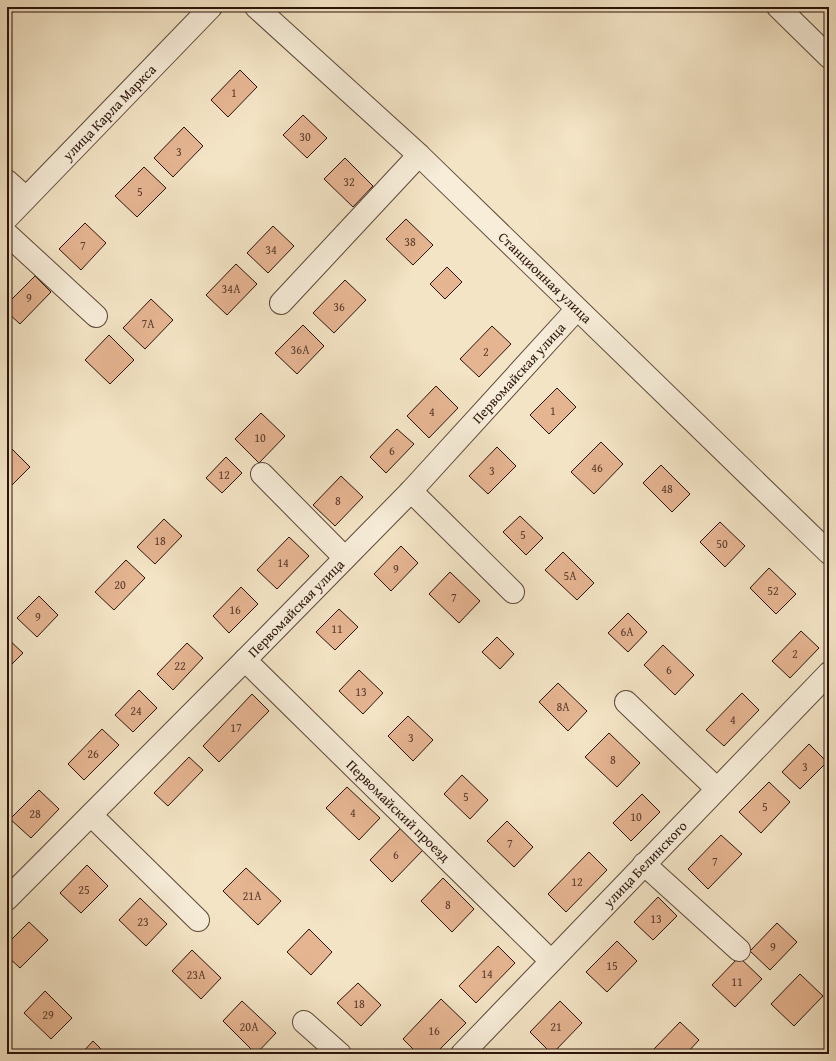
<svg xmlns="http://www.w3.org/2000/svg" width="836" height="1061" font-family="'Gentium Book Plus',serif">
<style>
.building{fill:#e5b491;stroke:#2b130a}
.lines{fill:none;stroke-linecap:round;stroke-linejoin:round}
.minor-casing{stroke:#5d4739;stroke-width:24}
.minor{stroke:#f7edd9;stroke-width:22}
.labels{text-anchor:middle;stroke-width:4;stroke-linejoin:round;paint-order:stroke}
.number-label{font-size:12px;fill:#5a3b2c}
.street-label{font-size:14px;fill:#2b130a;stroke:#f7edd9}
</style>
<rect width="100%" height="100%" fill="#f3e4c5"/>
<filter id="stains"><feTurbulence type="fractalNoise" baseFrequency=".005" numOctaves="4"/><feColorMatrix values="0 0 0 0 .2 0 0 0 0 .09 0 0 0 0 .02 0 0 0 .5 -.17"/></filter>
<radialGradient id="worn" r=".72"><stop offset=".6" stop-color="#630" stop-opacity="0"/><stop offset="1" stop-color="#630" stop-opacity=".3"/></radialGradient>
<!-- building -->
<path class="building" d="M 240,70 L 257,87 L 228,117 L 211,100 Z
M 303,115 L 327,138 L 307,158 L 283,135 Z
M 184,127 L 203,146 L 173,177 L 154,158 Z
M 345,158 L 373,186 L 353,207 L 324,179 Z
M 144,167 L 166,188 L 137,217 L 115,196 Z
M 406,219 L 433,245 L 413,265 L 386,239 Z
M 85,223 L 106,243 L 81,270 L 59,249 Z
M 273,226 L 294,246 L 268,273 L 247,253 Z
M 236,264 L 257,284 L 227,315 L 206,295 Z
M 447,267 L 462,282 L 445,299 L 430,284 Z
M 35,276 L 51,292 L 20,324 L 7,312 L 7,304 Z
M 345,280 L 366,300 L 334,333 L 313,313 Z
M 151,299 L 173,320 L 145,349 L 123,328 Z
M 303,325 L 324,346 L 297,374 L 275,353 Z
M 492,326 L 511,344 L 479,377 L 460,359 Z
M 109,335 L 134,360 L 110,384 L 85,360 Z
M 436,386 L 458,408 L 429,438 L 407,416 Z
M 557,388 L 576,407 L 549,434 L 530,415 Z
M 261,413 L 285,436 L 259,463 L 235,439 Z
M 397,429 L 414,444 L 386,473 L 370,457 Z
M 601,442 L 623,464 L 594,494 L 571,472 Z
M 497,447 L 516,466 L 488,494 L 469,476 Z
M 12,449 L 30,467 L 7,490 L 7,454 Z
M 226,457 L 242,473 L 222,493 L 206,478 Z
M 661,465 L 690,494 L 672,512 L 643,483 Z
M 341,476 L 363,497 L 335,526 L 313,505 Z
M 520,516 L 543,538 L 526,555 L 503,532 Z
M 164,519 L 182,536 L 155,564 L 137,547 Z
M 720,522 L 745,546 L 725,567 L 700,542 Z
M 289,537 L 309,556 L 277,589 L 257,570 Z
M 401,546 L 418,563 L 391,591 L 374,574 Z
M 563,552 L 594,583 L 577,600 L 545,570 Z
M 126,560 L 145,578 L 114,610 L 95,592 Z
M 769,568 L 796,594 L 776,614 L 750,588 Z
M 450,572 L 480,601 L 459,623 L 429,594 Z
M 241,587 L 258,604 L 229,633 L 213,616 Z
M 39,596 L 58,615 L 37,637 L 17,618 Z
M 339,609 L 358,627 L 335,650 L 316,632 Z
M 628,613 L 647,632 L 628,652 L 608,633 Z
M 801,631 L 819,648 L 790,678 L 772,661 Z
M 497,637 L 514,654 L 500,669 L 482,652 Z
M 7,638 L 23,653 L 7,669 Z
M 187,643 L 203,658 L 173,690 L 157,674 Z
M 663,645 L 694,675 L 675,695 L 644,665 Z
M 359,670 L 383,693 L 363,714 L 339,691 Z
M 558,683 L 587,711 L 568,731 L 539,702 Z
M 139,690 L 157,708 L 133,732 L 115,715 Z
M 742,693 L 759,710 L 724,746 L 706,730 Z
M 252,694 L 269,711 L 219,762 L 203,746 Z
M 408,716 L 433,740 L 413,761 L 388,736 Z
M 102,729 L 119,745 L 84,780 L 68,764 Z
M 609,733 L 640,763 L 617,787 L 585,757 Z
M 809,744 L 827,762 L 800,789 L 782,772 Z
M 189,757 L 203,770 L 168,806 L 154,793 Z
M 462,775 L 488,800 L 470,819 L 444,794 Z
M 769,782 L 790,802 L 761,833 L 739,812 Z
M 347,787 L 380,818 L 359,840 L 326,808 Z
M 39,790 L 59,809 L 31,838 L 10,819 Z
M 642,794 L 660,812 L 631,841 L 613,823 Z
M 507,821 L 533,847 L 514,867 L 487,841 Z
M 401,828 L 423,850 L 392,882 L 370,860 Z
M 721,835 L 742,854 L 708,889 L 688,869 Z
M 589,852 L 607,870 L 566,912 L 548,894 Z
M 87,865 L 108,886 L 81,913 L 60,893 Z
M 246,868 L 281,901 L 258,925 L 223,891 Z
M 443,878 L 474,909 L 452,932 L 421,901 Z
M 658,897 L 677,916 L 653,940 L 634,922 Z
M 140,898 L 167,924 L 146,946 L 119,920 Z
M 29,922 L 48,940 L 20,968 L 7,956 L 7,944 Z
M 777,923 L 797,942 L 770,970 L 750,951 Z
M 309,929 L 332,952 L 311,975 L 287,952 Z
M 617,941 L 637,961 L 607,992 L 586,972 Z
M 498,946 L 515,963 L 476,1003 L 459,986 Z
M 192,950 L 221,978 L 201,999 L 172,971 Z
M 739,957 L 762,979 L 735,1007 L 712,985 Z
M 800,974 L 823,996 L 794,1026 L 771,1004 Z
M 358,983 L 381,1005 L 361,1026 L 337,1003 Z
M 45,991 L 72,1018 L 51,1039 L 24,1013 Z
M 441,999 L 466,1023 L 435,1054 L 418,1054 L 403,1039 Z
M 242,1001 L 276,1033 L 256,1054 L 223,1021 Z
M 560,1001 L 582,1023 L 552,1054 L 530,1032 Z
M 680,1022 L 699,1040 L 686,1054 L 657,1054 L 653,1050 Z
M 93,1041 L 106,1054 L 81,1054 Z
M 293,1049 L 298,1054 L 287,1054 Z
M 511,1050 L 515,1054 L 507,1054 Z"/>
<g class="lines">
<!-- minor casing -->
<g class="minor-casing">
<g id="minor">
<path id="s1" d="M 256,7 L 419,155 L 829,553"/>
<path d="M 778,7 L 829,57"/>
<path d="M 7,181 L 26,198"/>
<path id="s2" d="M 7,218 L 211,7"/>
<path d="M 7,234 L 96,316"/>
<path d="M 281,303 L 419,155"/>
<path d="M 262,474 L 345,558"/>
<path d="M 411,491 L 513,592"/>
<path id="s3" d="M 245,660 L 551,961"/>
<path d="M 626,702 L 717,789"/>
<path d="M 91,815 L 198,920"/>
<path d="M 644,864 L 739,950"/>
<path id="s4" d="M 7,899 L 245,660 L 411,491 L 577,309"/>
<path d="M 304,1022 L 340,1054"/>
<path id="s5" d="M 462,1054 L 829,673"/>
</g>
</g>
<!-- minor -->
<use href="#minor" class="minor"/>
</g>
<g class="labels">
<!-- number labels -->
<g class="number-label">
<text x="234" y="97">1</text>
<text x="305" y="141">30</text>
<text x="179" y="156">3</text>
<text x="349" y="186">32</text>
<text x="140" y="196">5</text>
<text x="410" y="246">38</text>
<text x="83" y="250">7</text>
<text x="271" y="254">34</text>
<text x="231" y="293">34А</text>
<text x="29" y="302">9</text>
<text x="339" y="311">36</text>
<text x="148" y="328">7А</text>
<text x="300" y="354">36А</text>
<text x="486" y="356">2</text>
<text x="553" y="415">1</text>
<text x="432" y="416">4</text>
<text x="260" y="442">10</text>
<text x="392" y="455">6</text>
<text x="597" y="472">46</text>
<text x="492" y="475">3</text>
<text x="224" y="479">12</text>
<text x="667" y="493">48</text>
<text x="338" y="505">8</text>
<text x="523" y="539">5</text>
<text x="160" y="545">18</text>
<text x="722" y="548">50</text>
<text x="283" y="567">14</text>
<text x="396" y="573">9</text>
<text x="570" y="580">5А</text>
<text x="120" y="589">20</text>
<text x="773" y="595">52</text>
<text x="454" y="602">7</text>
<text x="235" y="614">16</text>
<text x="38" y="621">9</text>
<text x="337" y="633">11</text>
<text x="627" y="636">6А</text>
<text x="795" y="658">2</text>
<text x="180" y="670">22</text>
<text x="669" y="674">6</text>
<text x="361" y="696">13</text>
<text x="563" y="711">8А</text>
<text x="136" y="715">24</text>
<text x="733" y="724">4</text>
<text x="236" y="732">17</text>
<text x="411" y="742">3</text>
<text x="93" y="758">26</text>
<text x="613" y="764">8</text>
<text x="805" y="771">3</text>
<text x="466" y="801">5</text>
<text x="765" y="811">5</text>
<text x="353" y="817">4</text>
<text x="35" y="818">28</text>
<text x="636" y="821">10</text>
<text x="510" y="848">7</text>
<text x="396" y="859">6</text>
<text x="715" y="866">7</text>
<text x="577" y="886">12</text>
<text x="84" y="894">25</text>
<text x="252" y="900">21А</text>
<text x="448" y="909">8</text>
<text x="656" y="923">13</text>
<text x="143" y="926">23</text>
<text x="773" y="951">9</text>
<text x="612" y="970">15</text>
<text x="487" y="978">14</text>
<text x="196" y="979">23А</text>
<text x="737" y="986">11</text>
<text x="359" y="1008">18</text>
<text x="48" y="1019">29</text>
<text x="249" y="1031">20А</text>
<text x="556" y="1031">21</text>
<text x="434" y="1035">16</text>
</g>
<!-- street labels -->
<g class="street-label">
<text dy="5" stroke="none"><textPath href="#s2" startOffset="147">улица Карла Маркса</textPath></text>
<text dy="5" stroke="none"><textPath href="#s1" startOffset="396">Станционная улица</textPath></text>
<text dy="5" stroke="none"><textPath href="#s4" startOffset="734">Первомайская улица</textPath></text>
<text dy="5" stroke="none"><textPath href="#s4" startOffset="410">Первомайская улица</textPath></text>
<text dy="5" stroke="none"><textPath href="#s3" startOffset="215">Первомайский проезд</textPath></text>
<text dy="5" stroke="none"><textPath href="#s5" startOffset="264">улица Белинского</textPath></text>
</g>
</g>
<!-- margin -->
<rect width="836" height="1061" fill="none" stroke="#f3e4c5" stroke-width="24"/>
<rect x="8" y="8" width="820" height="1045" fill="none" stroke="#2b130a" stroke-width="2"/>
<rect x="12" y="12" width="812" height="1037" fill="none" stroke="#2b130a"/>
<rect width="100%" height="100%" filter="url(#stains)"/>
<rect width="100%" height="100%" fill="url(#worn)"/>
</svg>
